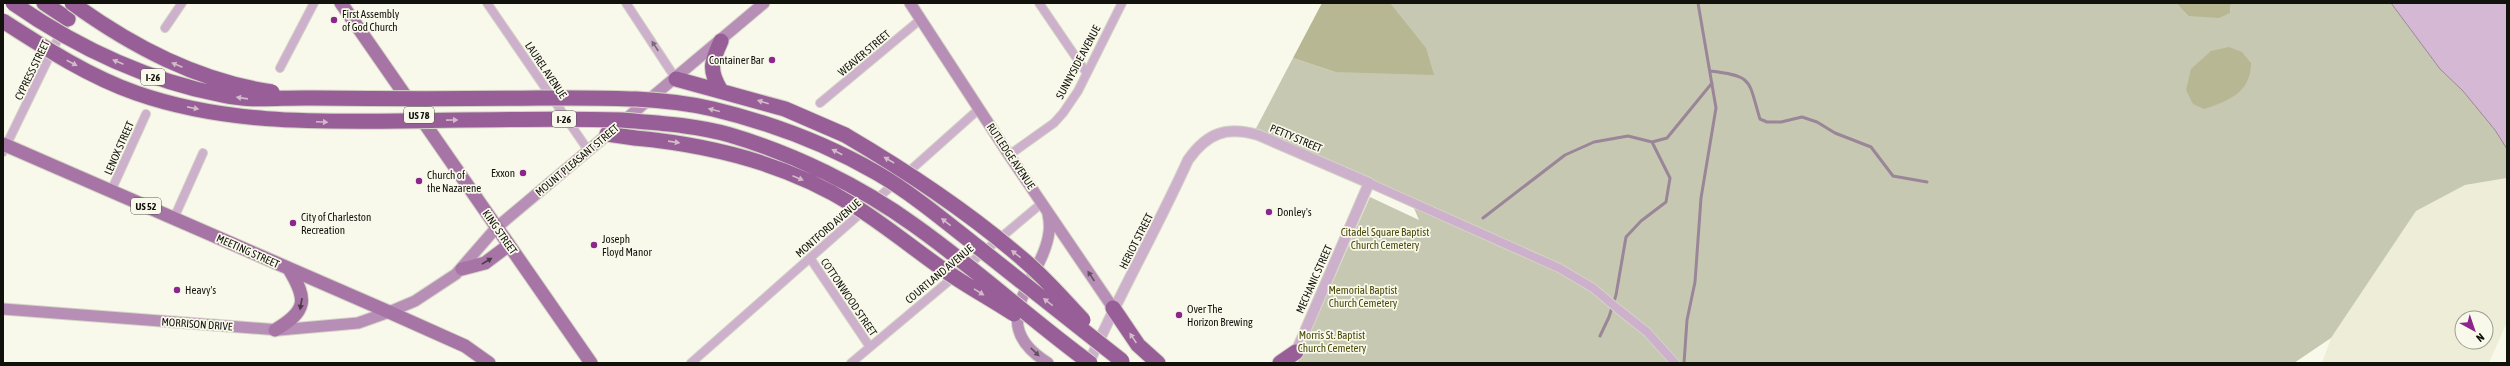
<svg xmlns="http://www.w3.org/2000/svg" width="2510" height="366" font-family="'Asap Condensed',sans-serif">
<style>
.built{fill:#ededd8;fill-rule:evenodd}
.green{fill:#c7c8b1}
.forest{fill:#b7b793}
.water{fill:#d5b8d3;stroke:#9a8698}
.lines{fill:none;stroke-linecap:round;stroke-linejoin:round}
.stream{stroke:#9a8698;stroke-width:3}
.minor-casing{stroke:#d4d4c7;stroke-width:10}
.tertiary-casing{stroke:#d4d4c7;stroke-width:12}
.secondary-casing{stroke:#d4d4c7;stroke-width:13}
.primary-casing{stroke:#d4d4c7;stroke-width:15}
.motorway-casing{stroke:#d4d4c7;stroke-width:17}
.minor{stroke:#cdb1cc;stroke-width:8}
.tertiary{stroke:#cdb1cc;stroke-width:10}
.secondary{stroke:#b78eb6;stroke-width:11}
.primary{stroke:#a774a6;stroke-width:13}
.motorway{stroke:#985e97;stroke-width:15}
.motorway-bridge-casing{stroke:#d4d4c7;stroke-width:17;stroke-linecap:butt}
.motorway-bridge{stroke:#985e97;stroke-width:15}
.oneway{fill:#796976}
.oneway2{fill:#d2bbc9}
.oneway3{fill:#4e394a}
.oneway4{fill:#645062}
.poi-dot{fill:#8c268d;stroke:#f9f9eb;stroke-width:1.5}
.labels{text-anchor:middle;stroke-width:3.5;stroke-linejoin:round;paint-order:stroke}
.shield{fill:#f9f9eb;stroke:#575750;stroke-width:1}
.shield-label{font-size:10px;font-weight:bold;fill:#12120d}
.poi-label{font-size:11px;fill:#12120d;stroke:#f9f9eb;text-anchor:start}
.street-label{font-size:11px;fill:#12120d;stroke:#f9f9eb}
.park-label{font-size:11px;fill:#4b4a0b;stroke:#f9f9eb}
</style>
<rect width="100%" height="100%" fill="#f9f9eb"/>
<!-- built -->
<path class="built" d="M 2507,178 L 2507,322 L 2489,363 L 2322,363 L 2331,338 L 2416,211 L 2465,185 ZM 2462,318 L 2486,318 L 2486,342 L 2462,342 Z"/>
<!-- green -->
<path class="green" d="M 1390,3 L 2176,3 L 2188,16 L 2230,13 L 2231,3 L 2391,3 L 2440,69 L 2463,91 L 2495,130 L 2507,149 L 2507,178 L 2465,185 L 2416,211 L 2331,338 L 2294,363 L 1297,363 L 1370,197 L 1419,220 L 1410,199 L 1253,134 L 1293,58 L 1335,72 L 1392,8 Z"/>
<!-- forest -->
<path class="forest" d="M 1322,3 L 1390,3 L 1426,48 L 1434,75 L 1335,72 L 1293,58 Z
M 2176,3 L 2231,3 L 2230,13 L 2219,18 L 2188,16 Z
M 2229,47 L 2242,52 L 2251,63 C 2251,92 2229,101 2204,109 L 2193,104 L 2186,90 L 2191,69 L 2211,51 Z"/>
<!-- water -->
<path class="water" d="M 2391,3 L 2507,3 L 2507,149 L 2495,130 L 2463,91 L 2440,69 Z"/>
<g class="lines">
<!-- stream -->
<path class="stream" d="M 1710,71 C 1754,76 1748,80 1760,119 L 1767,122 L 1781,122 L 1802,117 L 1817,122 L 1835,133 L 1871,147 L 1893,176 L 1927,182
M 1483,218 L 1565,155 L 1594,142 L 1628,136 L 1652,142 L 1667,138 L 1712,83
M 1600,336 L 1609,317 L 1616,295 L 1626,237 L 1641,221 L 1666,202 L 1670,178 L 1652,142
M 1684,363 L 1687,320 L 1695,282 L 1701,198 L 1716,108 L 1698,3"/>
<!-- minor casing -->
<g class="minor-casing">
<path id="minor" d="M 487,3 L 588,150
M 626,3 L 676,79
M 1039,3 L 1086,72
M 165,28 L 182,3
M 280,68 L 314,3
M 820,103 L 921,19
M 3,152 L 69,16
M 1009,155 L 1054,123 L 1063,113 L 1078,91 L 1122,3
M 905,175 L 979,109
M 1369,183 L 1559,268 L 1593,288 L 1618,309 L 1647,332 L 1675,363
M 111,191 L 146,114
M 174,218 L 203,153
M 810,258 L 870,347
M 691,363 L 896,182
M 851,363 L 1042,203"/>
</g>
<!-- tertiary casing -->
<g class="tertiary-casing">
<path id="tertiary" d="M 1089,363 C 1119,294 1157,229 1188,160 C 1207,133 1226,126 1258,135 L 1369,183 L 1296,352"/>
</g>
<!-- secondary casing -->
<g class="secondary-casing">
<path id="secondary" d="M 910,3 L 1009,155 L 1113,308
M 3,309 L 279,330 L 358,323 L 389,312 L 415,301 L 456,274 L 496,228 L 764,3
M 1048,363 C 981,322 1044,278 1049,232 C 1050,226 1049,219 1048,214"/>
</g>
<!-- primary casing -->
<g class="primary-casing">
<path id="primary" d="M 341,3 L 591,363
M 3,144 L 389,312 L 465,346 L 489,363
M 462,269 L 485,263 L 509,245
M 275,330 C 307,311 308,300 289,269"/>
</g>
<!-- motorway casing -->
<g class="motorway-casing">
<path id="motorway" d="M 44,3 L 68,19
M 676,79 L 785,109 L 845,135
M 720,89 C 708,69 712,61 721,41
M 607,134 L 635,138
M 1113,308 L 1138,345 L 1158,363
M 1280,363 L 1296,352"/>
</g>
<!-- minor -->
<use href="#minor" class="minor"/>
<!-- tertiary -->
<use href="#tertiary" class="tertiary"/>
<!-- secondary -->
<use href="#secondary" class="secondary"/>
<!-- primary -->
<use href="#primary" class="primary"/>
<!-- motorway -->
<use href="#motorway" class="motorway"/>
<!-- motorway-bridge casing -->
<g class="motorway-bridge-casing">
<path id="motorway-bridge" d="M 13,3 C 76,47 146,80 222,95 C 253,102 282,97 313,98 C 388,99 463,99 538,98 C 596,98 656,96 713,109 C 771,123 825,143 877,173 C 913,194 946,222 979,248 C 1027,286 1075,324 1122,361
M 72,3 C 133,47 198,81 272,92
M 3,21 C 45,48 88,76 136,93 C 222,123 310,122 400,121 C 474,120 548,118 622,120 C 657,123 695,125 730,135 C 794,154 860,186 914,225 C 975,268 1030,319 1090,363
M 845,135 C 908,172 970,213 1025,261 C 1046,279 1064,300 1083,320
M 635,138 C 711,145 788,164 853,205 C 885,225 914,249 944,270 C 967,286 991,299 1014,314"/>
</g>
<!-- motorway-bridge -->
<use href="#motorway-bridge" class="motorway-bridge"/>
</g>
<!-- one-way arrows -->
<defs><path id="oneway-solid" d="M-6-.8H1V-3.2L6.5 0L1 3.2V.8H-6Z"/></defs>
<use class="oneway" href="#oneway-solid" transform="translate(655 46) rotate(-123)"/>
<g class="oneway2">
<use href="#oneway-solid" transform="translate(118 62) rotate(-157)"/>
<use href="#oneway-solid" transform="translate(72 63) rotate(28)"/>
<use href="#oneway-solid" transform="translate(177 65) rotate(-157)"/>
<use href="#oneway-solid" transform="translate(242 98) rotate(-172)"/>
<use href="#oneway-solid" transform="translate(763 102) rotate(-163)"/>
<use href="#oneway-solid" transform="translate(193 108) rotate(11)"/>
<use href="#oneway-solid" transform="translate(714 110) rotate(-166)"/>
<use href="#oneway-solid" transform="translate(452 120) rotate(-1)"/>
<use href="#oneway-solid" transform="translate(322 122) rotate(2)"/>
<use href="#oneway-solid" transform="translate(674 142) rotate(8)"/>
<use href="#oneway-solid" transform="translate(837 152) rotate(-152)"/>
<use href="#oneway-solid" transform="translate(889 160) rotate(-150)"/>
<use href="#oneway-solid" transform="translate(798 178) rotate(23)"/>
<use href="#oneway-solid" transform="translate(946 222) rotate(-142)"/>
<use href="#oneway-solid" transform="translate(1016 254) rotate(-142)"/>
<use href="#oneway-solid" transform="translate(979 292) rotate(32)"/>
<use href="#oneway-solid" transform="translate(1048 302) rotate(-142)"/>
<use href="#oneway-solid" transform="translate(1133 338) rotate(-124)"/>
</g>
<g class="oneway3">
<use href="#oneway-solid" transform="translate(487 261) rotate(-31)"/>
<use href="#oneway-solid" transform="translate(301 304) rotate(100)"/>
</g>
<g class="oneway4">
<use href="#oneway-solid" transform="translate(1091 276) rotate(-124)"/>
<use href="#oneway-solid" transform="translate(1035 352) rotate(44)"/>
</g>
<!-- markers -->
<g class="poi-dot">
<circle cx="334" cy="20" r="4"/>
<circle cx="772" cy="60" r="4"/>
<circle cx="523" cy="173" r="4"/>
<circle cx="419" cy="181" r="4"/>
<circle cx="1269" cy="212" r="4"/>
<circle cx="293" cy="223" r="4"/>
<circle cx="594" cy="245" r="4"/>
<circle cx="177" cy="290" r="4"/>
<circle cx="1179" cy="315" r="4"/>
</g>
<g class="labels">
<!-- shield labels -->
<g class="shield">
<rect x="141" y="69" width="24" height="16" rx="3"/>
<rect x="404" y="107" width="30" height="16" rx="3"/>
<rect x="552" y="111" width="24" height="16" rx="3"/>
<rect x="131" y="198" width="30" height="16" rx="3"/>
</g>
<g class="shield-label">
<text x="153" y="81">I-26</text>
<text x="419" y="119">US 78</text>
<text x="564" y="123">I-26</text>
<text x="146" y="210">US 52</text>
</g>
<!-- poi labels -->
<g class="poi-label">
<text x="342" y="18">First Assembly<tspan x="342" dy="13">of God Church</tspan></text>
<text x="764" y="64" text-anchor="end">Container Bar</text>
<text x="515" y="177" text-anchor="end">Exxon</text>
<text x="427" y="179">Church of<tspan x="427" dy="13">the Nazarene</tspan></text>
<text x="1277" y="216">Donley's</text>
<text x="301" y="221">City of Charleston<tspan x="301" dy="13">Recreation</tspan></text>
<text x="602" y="243">Joseph<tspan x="602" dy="13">Floyd Manor</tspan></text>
<text x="185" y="294">Heavy's</text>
<text x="1187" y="313">Over The<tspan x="1187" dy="13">Horizon Brewing</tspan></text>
</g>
<!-- street labels -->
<g class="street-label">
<text transform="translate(864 53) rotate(-40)" y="4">WEAVER STREET</text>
<text transform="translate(1078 62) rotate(-62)" y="4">SUNNYSIDE AVENUE</text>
<text transform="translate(32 70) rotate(-64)" y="4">CYPRESS STREET</text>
<text transform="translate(546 70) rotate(56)" y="4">LAUREL AVENUE</text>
<text transform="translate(1296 138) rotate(23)" y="4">PETTY STREET</text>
<text transform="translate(119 148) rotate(-66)" y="4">LENOX STREET</text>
<text transform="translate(1011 156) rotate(56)" y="4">RUTLEDGE AVENUE</text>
<text transform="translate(577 160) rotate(-40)" y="4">MOUNT PLEASANT STREET</text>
<text transform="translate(828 228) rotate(-41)" y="4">MONTFORD AVENUE</text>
<text transform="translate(500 232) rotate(55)" y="4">KING STREET</text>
<text transform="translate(1136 241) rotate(-63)" y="4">HERIOT STREET</text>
<text transform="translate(248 251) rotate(24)" y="4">MEETING STREET</text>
<text transform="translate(939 274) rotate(-40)" y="4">COURTLAND AVENUE</text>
<text transform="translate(1314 279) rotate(-66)" y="4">MECHANIC STREET</text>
<text transform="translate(849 297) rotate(56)" y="4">COTTONWOOD STREET</text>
<text transform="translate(197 324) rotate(4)" y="4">MORRISON DRIVE</text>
</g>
<!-- park labels -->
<g class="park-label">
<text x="1385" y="236">Citadel Square Baptist<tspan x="1385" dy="13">Church Cemetery</tspan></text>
<text x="1363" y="294">Memorial Baptist<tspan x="1363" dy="13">Church Cemetery</tspan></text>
<text x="1332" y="339">Morris St. Baptist<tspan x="1332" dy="13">Church Cemetery</tspan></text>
</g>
</g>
<!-- border -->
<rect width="2510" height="366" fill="none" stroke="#12120d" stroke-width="8"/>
<!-- north arrow -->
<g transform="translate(2474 330) rotate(140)"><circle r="19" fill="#f9f9eb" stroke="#9d9d92"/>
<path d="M0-3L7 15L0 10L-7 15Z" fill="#8c268d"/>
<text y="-6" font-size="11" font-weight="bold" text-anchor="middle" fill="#12120d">N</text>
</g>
</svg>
